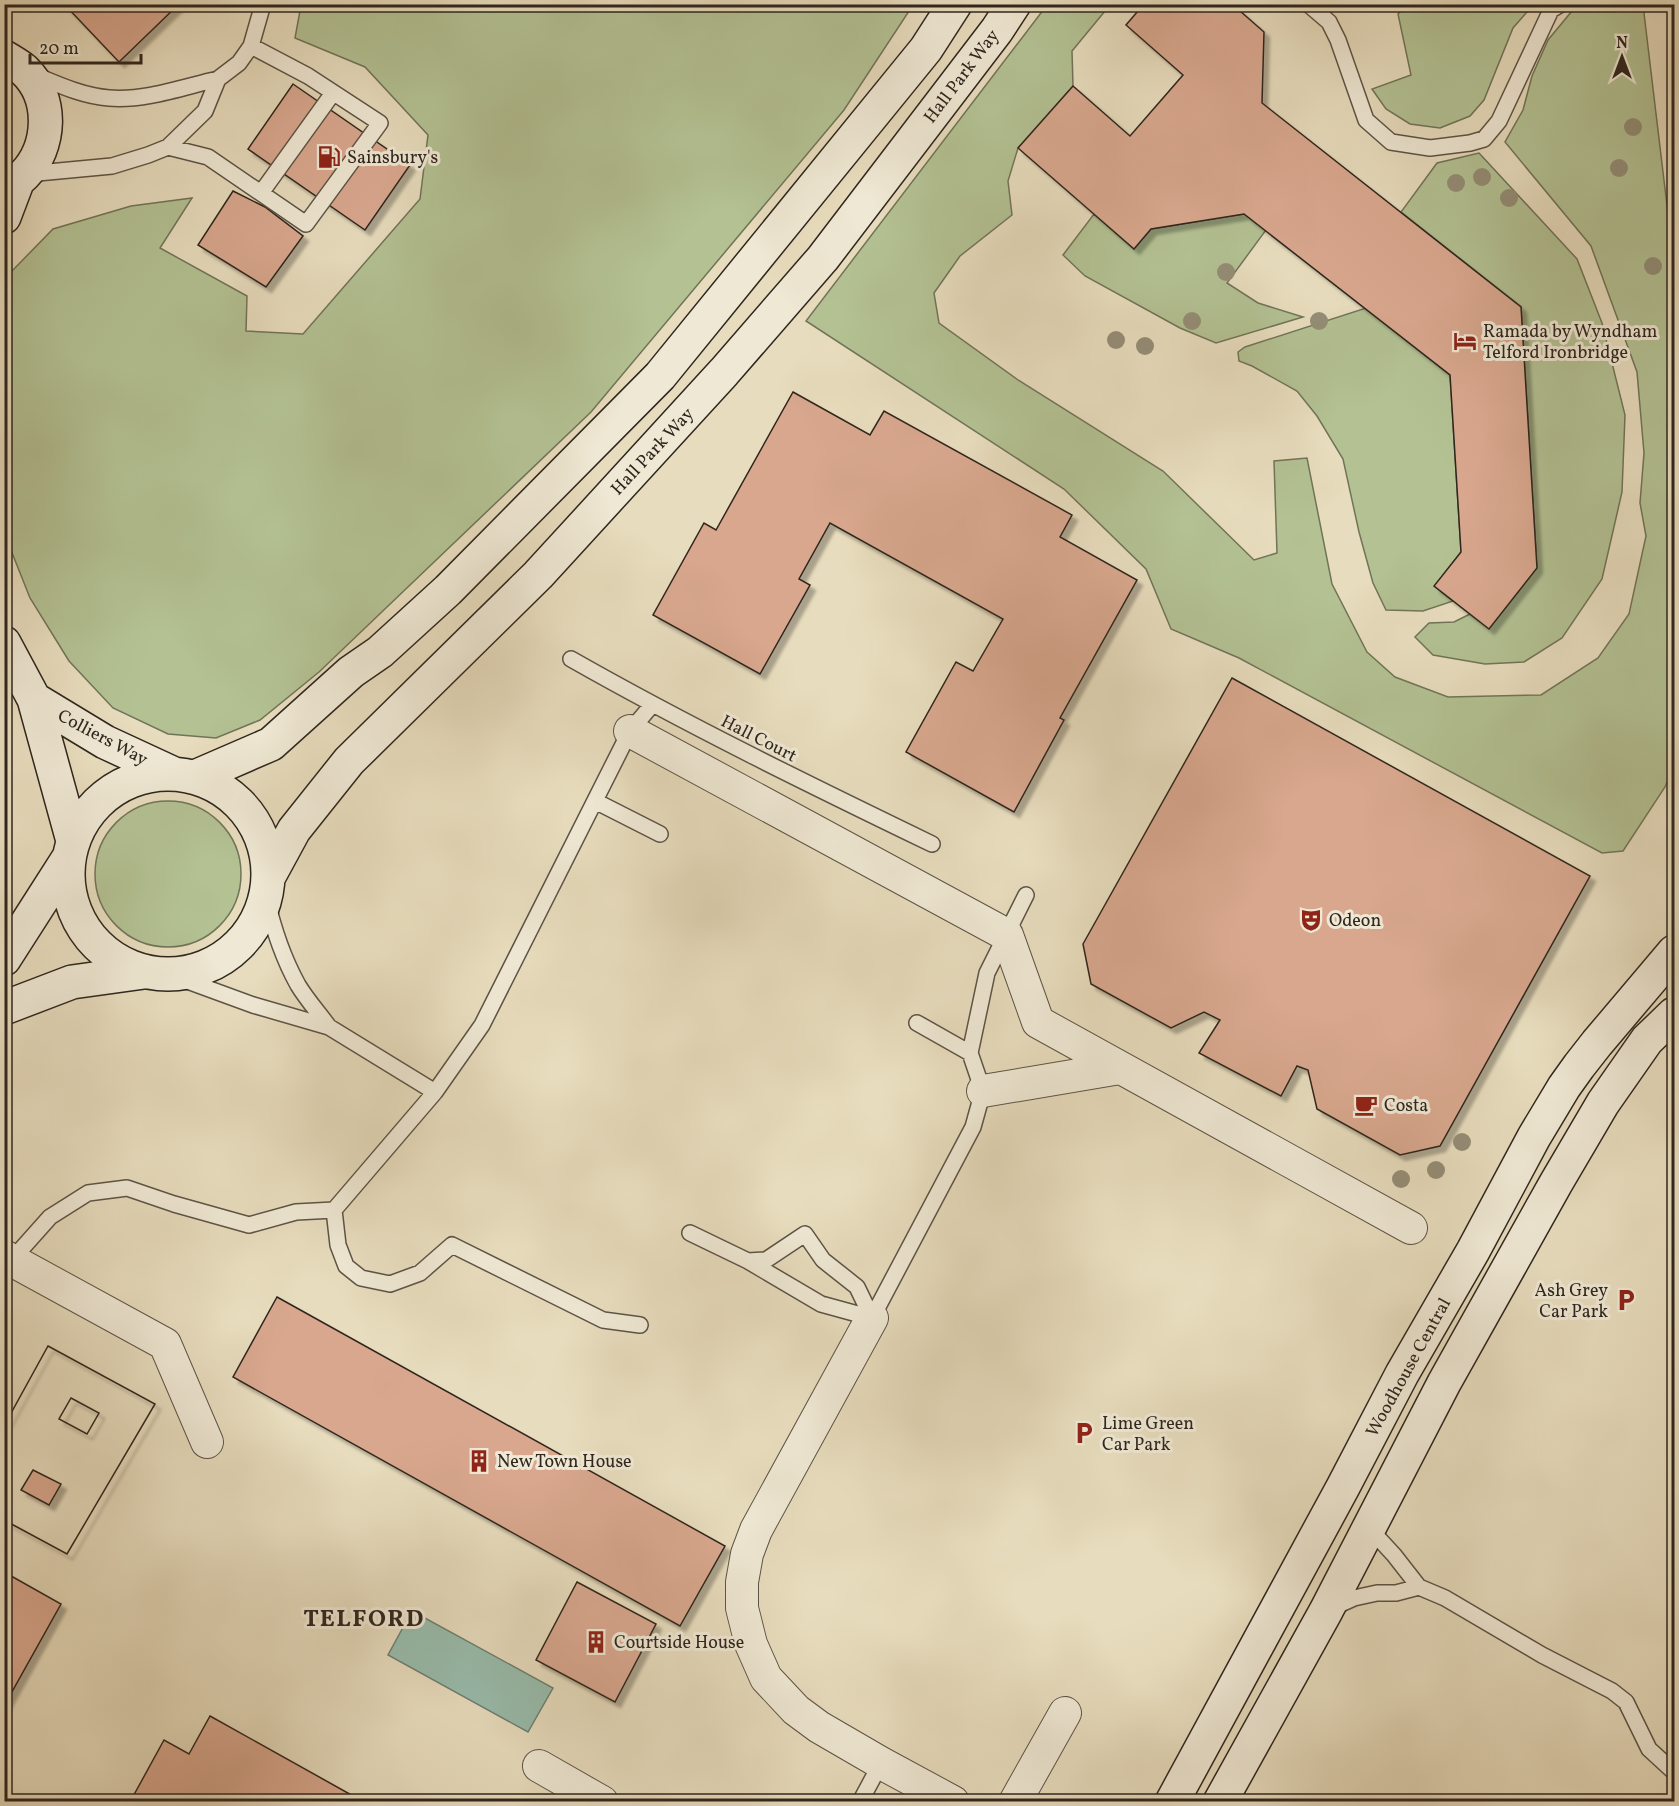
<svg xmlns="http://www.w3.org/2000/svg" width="1679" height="1806" font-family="Vollkorn,serif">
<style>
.green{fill:#b3c193;stroke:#717458;stroke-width:1.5}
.water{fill:#98bcac;stroke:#6e8073;stroke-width:1.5}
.building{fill:#d8a78e;stroke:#2f261e;stroke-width:1.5;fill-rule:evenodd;filter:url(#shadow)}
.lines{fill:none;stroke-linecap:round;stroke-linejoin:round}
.lane-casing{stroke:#5d5446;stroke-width:18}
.street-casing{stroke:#5d5446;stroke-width:34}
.secondary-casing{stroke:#2f261e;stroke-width:36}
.lane{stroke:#efe8d4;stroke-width:15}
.street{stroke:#efe8d4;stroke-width:32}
.secondary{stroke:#efe8d4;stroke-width:33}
.tree{fill:#948d76}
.labels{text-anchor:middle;stroke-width:6;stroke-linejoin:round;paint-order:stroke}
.street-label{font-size:18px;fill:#2f261e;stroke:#efe8d4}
.poi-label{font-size:18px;fill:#2f261e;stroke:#efe8d4;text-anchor:start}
.district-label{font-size:24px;font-weight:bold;letter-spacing:1.5px;fill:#2f261e;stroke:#efe8d4}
</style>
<defs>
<filter id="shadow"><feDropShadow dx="5.5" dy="5.5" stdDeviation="1.5" flood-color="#0004"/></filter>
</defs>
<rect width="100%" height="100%" fill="#e7dcbd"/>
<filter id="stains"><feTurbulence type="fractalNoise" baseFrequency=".00333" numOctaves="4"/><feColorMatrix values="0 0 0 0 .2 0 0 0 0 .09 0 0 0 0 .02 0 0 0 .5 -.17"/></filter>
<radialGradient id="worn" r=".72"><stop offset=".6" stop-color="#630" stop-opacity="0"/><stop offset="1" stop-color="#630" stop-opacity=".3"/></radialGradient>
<!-- green -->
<path class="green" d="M 1408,4 L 1533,5 L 1513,28 L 1484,100 L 1470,116 L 1440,128 L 1410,124 L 1386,109 L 1372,89 L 1411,75 L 1398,14 Z
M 301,5 L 913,5 L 844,110 L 591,412 L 319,672 L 260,720 L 216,738 L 168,734 L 113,708 L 69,661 L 30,598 L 5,535 L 5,295 L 10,273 L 53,229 L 131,206 L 192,198 L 160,248 L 247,296 L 246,331 L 303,334 L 420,199 L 428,135 L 365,67 L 295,38 Z
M 1047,5 L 1110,5 L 1072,51 L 1073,86 L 1018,148 L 1008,181 L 1012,215 L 960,256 L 934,293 L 939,323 L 1018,380 L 1163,471 L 1254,560 L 1277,553 L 1274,461 L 1307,458 L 1332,584 L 1367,652 L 1395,677 L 1448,697 L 1541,695 L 1598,658 L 1629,614 L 1646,536 L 1640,503 L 1644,453 L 1637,372 L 1591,246 L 1505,142 L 1523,110 L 1532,76 L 1548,40 L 1572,11 L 1605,5 L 1643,5 L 1674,264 L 1674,765 L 1665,787 L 1623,851 L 1602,853 L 1239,658 L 1171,629 L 1146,569 L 1064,489 L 806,321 Z
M 1479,153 L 1577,259 L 1602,323 L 1625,415 L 1622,492 L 1602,579 L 1562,638 L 1524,662 L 1485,664 L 1433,655 L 1415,637 L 1429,623 L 1454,622 L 1470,614 L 1537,568 L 1521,307 L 1401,212 L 1437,163 Z
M 1094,214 L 1134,249 L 1151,229 L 1244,214 L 1266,230 L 1227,283 L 1258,303 L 1303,317 L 1216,343 L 1180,328 L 1085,276 L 1063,255 Z
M 1366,308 L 1450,375 L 1461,552 L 1435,586 L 1453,601 L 1423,611 L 1386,610 L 1373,583 L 1359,532 L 1343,459 L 1317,416 L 1297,391 L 1252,366 L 1239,361 L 1238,352 L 1245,347 Z
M95 874a73 73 0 1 1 146 0a73 73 0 1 1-146 0Z"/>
<!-- water -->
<path class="water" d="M 412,1611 L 553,1688 L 528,1732 L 388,1655 Z"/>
<!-- building -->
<path class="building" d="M 64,4 L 179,4 L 119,62 Z
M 1144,4 L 1232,4 L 1264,32 L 1262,103 L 1521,307 L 1537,568 L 1489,629 L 1434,586 L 1461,552 L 1450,375 L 1244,214 L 1151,229 L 1134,249 L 1018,148 L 1073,86 L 1130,136 L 1183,75 L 1126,25 Z
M 293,84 L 410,165 L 365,230 L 248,149 Z
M 233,191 L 265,207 L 303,236 L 266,287 L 198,245 Z
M 793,392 L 870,435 L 884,411 L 1072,515 L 1060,537 L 1137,580 L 1060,718 L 1064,720 L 1014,812 L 906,752 L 956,662 L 973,671 L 1003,619 L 830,523 L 799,579 L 810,585 L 760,674 L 653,615 L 704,523 L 716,530 Z
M 1232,678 L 1590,876 L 1440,1146 L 1400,1155 L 1317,1109 L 1308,1070 L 1297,1066 L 1281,1096 L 1199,1053 L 1220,1020 L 1204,1012 L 1171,1028 L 1091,984 L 1083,944 Z
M 277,1297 L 725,1546 L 680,1626 L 233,1377 Z
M 48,1346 L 155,1404 L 67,1554 L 4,1520 L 4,1426 ZM 71,1398 L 99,1413 L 87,1434 L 59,1419 ZM 33,1470 L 61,1484 L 49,1505 L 21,1490 Z
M 48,1346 L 155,1404 L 67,1554 L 4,1520 L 4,1426 ZM 71,1398 L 99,1413 L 87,1434 L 59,1419 Z
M 4,1572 L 61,1604 L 4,1706 Z
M 577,1582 L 656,1624 L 615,1702 L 536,1660 Z
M 210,1716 L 364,1802 L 130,1802 L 164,1740 L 189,1754 Z"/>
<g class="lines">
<!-- lane casing -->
<g class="lane-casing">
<path id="lane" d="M 1308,4 L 1329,22 L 1338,40 L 1366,120 L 1391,142 L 1430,148 L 1470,143 L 1484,139 L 1499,121 L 1551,10 L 1561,4
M 218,79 L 239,63 L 251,46 L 263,4
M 168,147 L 208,157 L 306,224 L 380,123 L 308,76 L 251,46
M 27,174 L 112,166 L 148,155 L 168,147 L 205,111 L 218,79 C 183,87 145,101 109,98 C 83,96 59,85 35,75
M 261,193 L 333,93
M 571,659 C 689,726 810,785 932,844
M 595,801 L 660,834
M 266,897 C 273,928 283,958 298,985 C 307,1000 319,1013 329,1027
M 171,975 L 253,1005 L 329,1027 L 435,1092
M 970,1053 L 987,973 L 1026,895
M 690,1233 L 748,1261 L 821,1304 L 872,1318
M 748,1261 L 766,1260 L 805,1234 L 823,1260 L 857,1287 L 872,1318
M 9,1263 L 50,1217 L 88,1193 L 127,1188 L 174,1204 L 249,1225 L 296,1212 L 334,1210
M 872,1318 L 973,1127 L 983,1091 L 970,1053 L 917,1023
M 640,1325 L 603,1320 L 452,1245 L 420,1273 L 390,1284 L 361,1278 L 346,1266 L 338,1245 L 334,1210 L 435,1092 L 482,1025 L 630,731 L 652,705
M 1369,1528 L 1394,1555 L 1419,1587 L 1445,1598 L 1542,1655 L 1612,1691 L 1626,1702 L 1649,1749 L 1674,1772
M 1332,1608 L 1354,1598 L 1377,1593 L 1396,1593 L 1419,1587
M 860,1802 L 881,1763"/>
</g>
<!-- street casing -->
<g class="street-casing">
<path id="street" d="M 630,731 L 1007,935 L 1038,1022 L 1411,1228
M 983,1091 L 1120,1068
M 4,1256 L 165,1344 L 207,1442
M 872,1318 L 756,1530 L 747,1554 L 742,1582 L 742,1608 L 751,1644 L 766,1678 L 796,1710 L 819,1727 L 881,1763 L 953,1802
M 539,1766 L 602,1802
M 1015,1802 L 1065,1713"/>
</g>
<!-- secondary casing -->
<g class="secondary-casing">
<path id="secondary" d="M 4,57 C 11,61 18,65 24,70 C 54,98 51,147 24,175 C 18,181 11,185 4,189
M 4,217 L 18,180
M 4,643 L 34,699 L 73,841
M 34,699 L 105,742 L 172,773
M68 874a100 100 0 1 1 200 0a100 100 0 1 1-200 0Z
M 195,777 L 271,744 L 351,672 L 380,652 L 448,590 L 660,376 L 926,49 L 955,4
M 269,876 L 294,830 L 349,761 L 538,575 L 724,372 L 823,258 L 997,30 L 1014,4
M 4,959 L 68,859
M 4,1008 L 72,982 L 144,972
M 1172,1802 L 1343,1487 L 1402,1374 L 1473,1251 L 1534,1137 L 1564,1087 L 1579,1066 L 1597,1043 L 1674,952
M 1220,1802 L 1326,1611 L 1444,1383 L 1556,1183 L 1603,1103 L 1647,1040 L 1674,1014"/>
</g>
<!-- lane -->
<use href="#lane" class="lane"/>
<!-- street -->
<use href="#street" class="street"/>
<!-- secondary -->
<use href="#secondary" class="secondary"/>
</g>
<!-- trees -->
<g class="tree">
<circle cx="1633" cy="127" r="9"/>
<circle cx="1619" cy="168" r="9"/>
<circle cx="1482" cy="177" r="9"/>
<circle cx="1456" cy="183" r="9"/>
<circle cx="1509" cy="198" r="9"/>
<circle cx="1653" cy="266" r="9"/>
<circle cx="1226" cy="272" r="9"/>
<circle cx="1192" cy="321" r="9"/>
<circle cx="1319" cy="321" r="9"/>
<circle cx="1116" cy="340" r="9"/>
<circle cx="1145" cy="346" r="9"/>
<circle cx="1462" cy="1142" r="9"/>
<circle cx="1436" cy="1170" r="9"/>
<circle cx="1401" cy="1179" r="9"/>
</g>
<!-- icons -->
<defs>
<g id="fuel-bare" transform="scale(1.8)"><path d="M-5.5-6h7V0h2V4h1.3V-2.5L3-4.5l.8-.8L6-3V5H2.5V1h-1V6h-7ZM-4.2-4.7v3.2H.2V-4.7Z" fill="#8f2418" stroke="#efe8d4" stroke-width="2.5" paint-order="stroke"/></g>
<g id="hotel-bare" transform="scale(1.8)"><path d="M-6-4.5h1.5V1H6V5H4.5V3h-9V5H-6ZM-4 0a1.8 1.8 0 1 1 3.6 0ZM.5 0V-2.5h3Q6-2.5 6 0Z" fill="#8f2418" stroke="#efe8d4" stroke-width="2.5" paint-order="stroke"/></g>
<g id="theatre-bare" transform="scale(1.8)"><path d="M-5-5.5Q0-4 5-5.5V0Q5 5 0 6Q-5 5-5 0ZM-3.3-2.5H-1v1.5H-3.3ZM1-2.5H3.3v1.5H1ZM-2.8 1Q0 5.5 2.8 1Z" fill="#8f2418" stroke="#efe8d4" stroke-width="2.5" paint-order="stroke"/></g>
<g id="cafe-bare" transform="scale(1.8)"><path d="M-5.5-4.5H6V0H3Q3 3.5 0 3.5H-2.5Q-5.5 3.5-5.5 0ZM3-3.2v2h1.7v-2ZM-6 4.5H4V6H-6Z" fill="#8f2418" stroke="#efe8d4" stroke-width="2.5" paint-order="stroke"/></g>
<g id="parking-bare" transform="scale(1.8)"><path d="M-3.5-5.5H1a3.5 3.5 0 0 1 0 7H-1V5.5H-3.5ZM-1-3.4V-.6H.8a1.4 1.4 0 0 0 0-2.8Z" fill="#8f2418" stroke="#efe8d4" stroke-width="2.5" paint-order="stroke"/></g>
<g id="building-bare" transform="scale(1.8)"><path d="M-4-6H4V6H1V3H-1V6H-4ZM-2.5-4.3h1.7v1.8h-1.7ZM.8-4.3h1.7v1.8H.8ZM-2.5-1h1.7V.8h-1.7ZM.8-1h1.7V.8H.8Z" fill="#8f2418" stroke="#efe8d4" stroke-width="2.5" paint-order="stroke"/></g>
</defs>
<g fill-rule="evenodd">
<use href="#fuel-bare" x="329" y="157"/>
<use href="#hotel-bare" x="1465" y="341"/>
<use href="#theatre-bare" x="1311" y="920"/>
<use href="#cafe-bare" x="1366" y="1105"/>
<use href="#parking-bare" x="1626" y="1300"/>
<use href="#parking-bare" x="1084" y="1433"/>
<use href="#building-bare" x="479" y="1461"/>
<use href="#building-bare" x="596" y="1642"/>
</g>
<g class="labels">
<!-- street labels -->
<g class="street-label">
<text transform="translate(961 76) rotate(-53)" y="6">Hall Park Way</text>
<text transform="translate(652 451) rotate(-47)" y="6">Hall Park Way</text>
<text transform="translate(103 737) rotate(28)" y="6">Colliers Way</text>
<text transform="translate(759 738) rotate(27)" y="6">Hall Court</text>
<text transform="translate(1408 1367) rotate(-61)" y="6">Woodhouse Central</text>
</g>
<!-- poi labels -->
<g class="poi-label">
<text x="347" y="163">Sainsbury's</text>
<text x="1483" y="337">Ramada by Wyndham<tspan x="1483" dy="21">Telford Ironbridge</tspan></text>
<text x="1329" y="926">Odeon</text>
<text x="1384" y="1111">Costa</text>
<text x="1608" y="1296" text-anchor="end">Ash Grey<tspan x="1608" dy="21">Car Park</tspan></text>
<text x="1102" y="1429">Lime Green<tspan x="1102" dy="21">Car Park</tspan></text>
<text x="497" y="1467">New Town House</text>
<text x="614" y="1648">Courtside House</text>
</g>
<!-- district labels -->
<g class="district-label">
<text x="364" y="1626">TELFORD</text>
</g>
</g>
<!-- margin -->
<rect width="1679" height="1806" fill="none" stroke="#e7dcbd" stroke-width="24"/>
<rect x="6" y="6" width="1667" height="1794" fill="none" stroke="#2f261e" stroke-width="3"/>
<rect x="12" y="12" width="1655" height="1782" fill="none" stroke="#2f261e" stroke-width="1.5"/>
<!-- north arrow -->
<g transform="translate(1622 57)" stroke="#efe8d4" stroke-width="4.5" paint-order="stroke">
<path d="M0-4.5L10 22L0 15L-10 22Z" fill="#2f261e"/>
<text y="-9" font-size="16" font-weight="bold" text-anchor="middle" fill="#2f261e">N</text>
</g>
<!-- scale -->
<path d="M30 54v9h111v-9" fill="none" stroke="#2f261e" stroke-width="3"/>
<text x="39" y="54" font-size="18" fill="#2f261e" stroke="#efe8d4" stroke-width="4.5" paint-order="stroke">20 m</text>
<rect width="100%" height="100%" filter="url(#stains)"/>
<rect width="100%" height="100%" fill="url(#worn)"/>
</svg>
